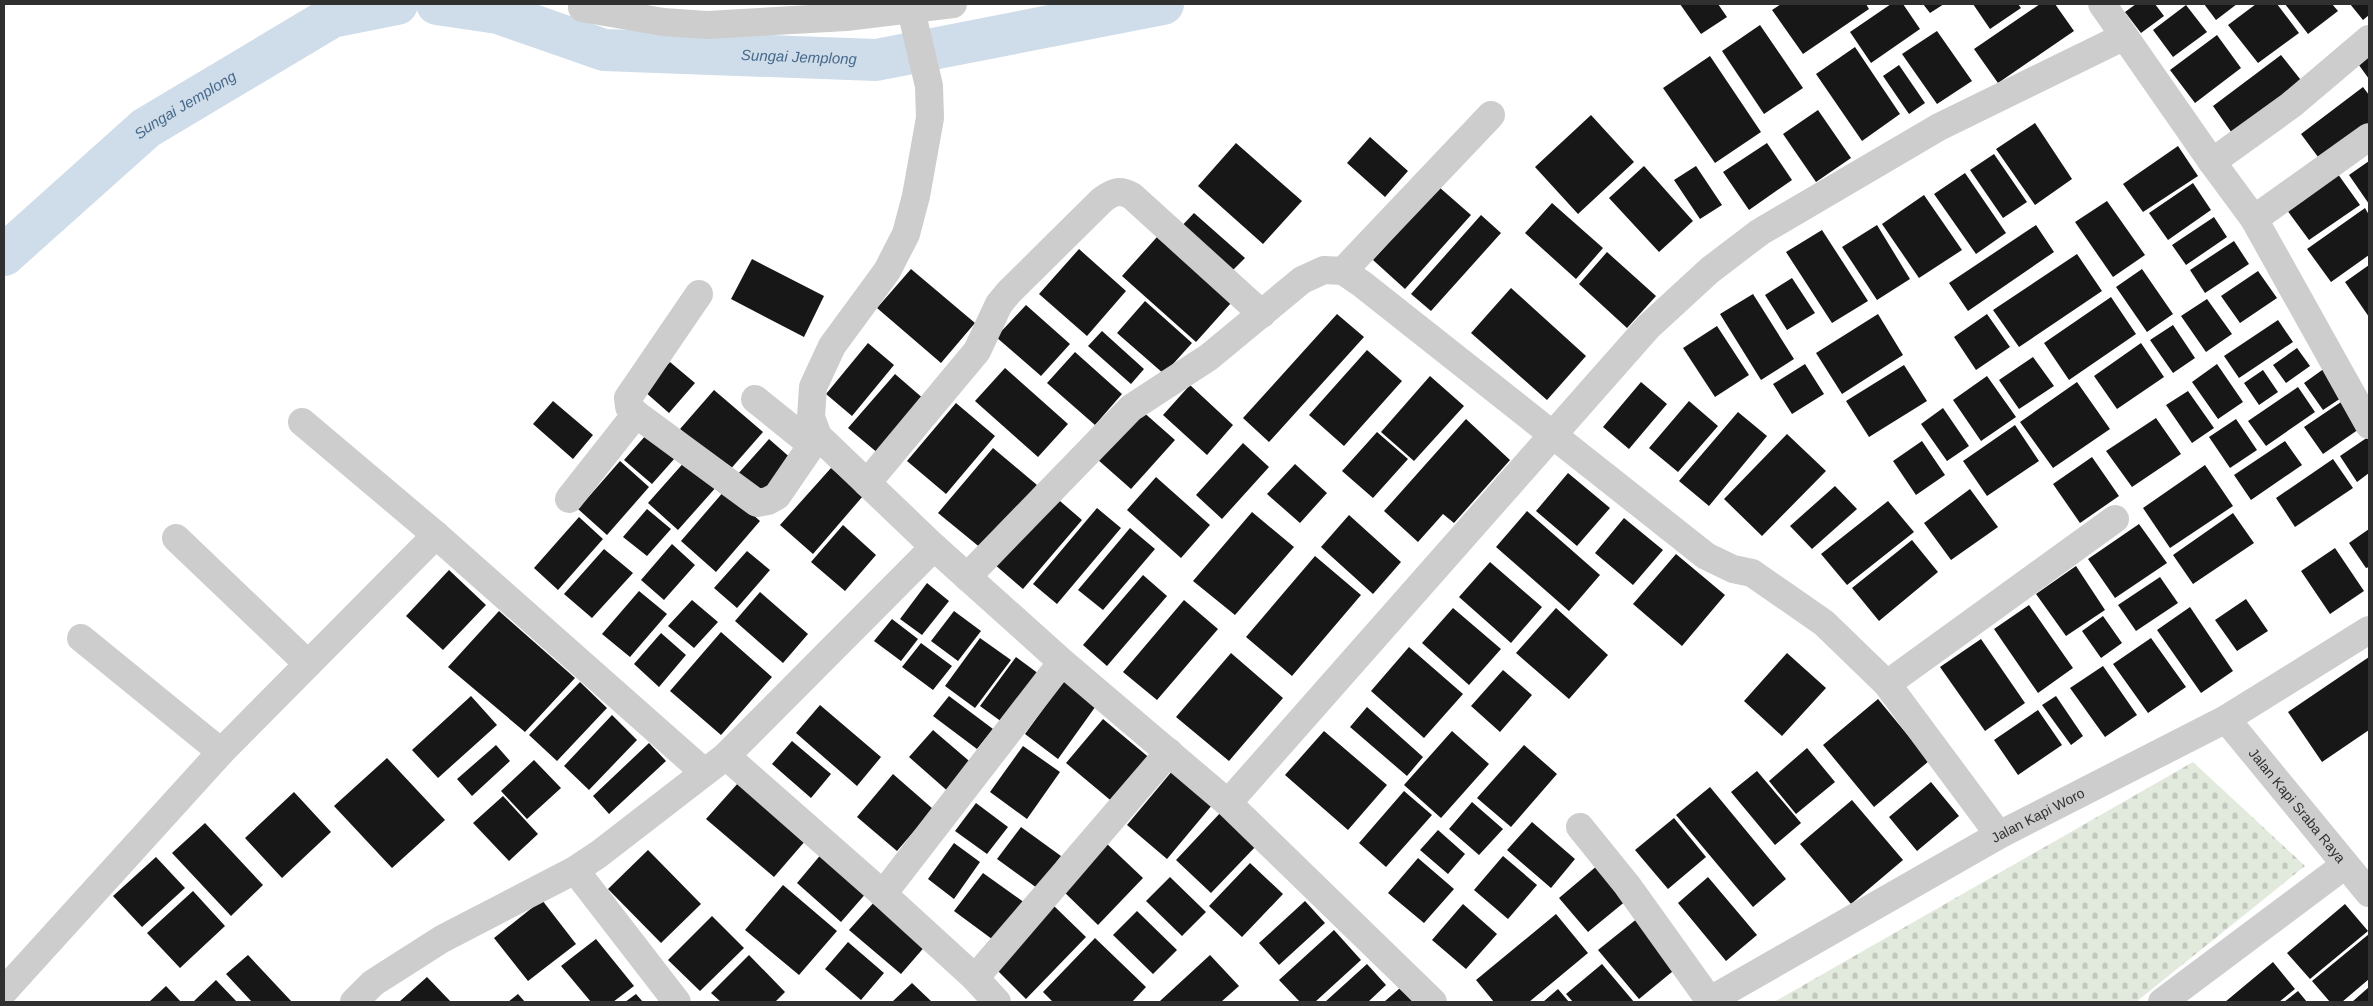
<svg xmlns="http://www.w3.org/2000/svg" width="2373" height="1006" font-family="Arial,sans-serif">
<style>
.cemetery{fill:url(#cemetery-stones)}
.lines{fill:none;stroke-linecap:round;stroke-linejoin:round}
.canal{stroke:#cfdce9;stroke-width:42}
.building{fill:#171717}
.minor{stroke:#cdcdcd;stroke-width:28}
.labels{text-anchor:middle;stroke-width:5;stroke-linejoin:round;paint-order:stroke}
.street-label{font-size:14px;fill:#303030;stroke:#fff}
.water-label{font-size:15px;font-style:italic;fill:#46698b;stroke:#fff}
</style>
<defs>
<pattern id="cemetery-stones" width="16" height="16" patternUnits="userSpaceOnUse" patternTransform="scale(1.25)"><rect width="16" height="16" fill="#e2e9dd"/><path d="M2 7V4a2 2 0 0 1 4 0v3zM10 15v-3a2 2 0 0 1 4 0v3z" fill="#c2c8be"/></pattern>
</defs>
<rect width="100%" height="100%" fill="#fff"/>
<!-- cemetery -->
<path class="cemetery" d="M 2193,762 L 2305,866 L 2136,1002 L 1774,1002 Z"/>
<g class="lines">
<!-- canal -->
<g class="canal">
<path id="s1" d="M 437,4 L 498,13 L 604,50 L 876,60 L 1163,4"/>
<path id="s2" d="M 4,255 L 146,128 L 332,17 L 397,4"/>
</g>
</g>
<!-- building -->
<path class="building" d="M 1680,4 L 1718,4 L 1727,17 L 1701,34 Z
M 1781,4 L 1866,4 L 1869,9 L 1803,54 L 1772,10 Z
M 1891,4 L 1903,4 L 1920,29 L 1871,63 L 1850,32 Z
M 1923,4 L 1944,4 L 1930,13 Z
M 1973,4 L 2018,4 L 2021,8 L 1990,29 Z
M 2040,4 L 2055,4 L 2074,31 L 1998,83 L 1974,49 Z
M 2136,4 L 2155,4 L 2164,16 L 2141,33 L 2125,12 Z
M 2204,4 L 2237,4 L 2216,20 Z
M 2256,4 L 2277,4 L 2299,33 L 2258,63 L 2228,25 Z
M 2285,4 L 2332,4 L 2338,11 L 2308,34 Z
M 2350,4 L 2369,4 L 2369,15 L 2363,20 Z
M 2186,5 L 2207,32 L 2173,57 L 2153,30 Z
M 1760,25 L 1803,88 L 1764,114 L 1722,51 Z
M 1937,31 L 1972,81 L 1937,104 L 1902,54 Z
M 2217,35 L 2241,68 L 2195,103 L 2170,70 Z
M 1855,47 L 1900,114 L 1862,141 L 1816,74 Z
M 2369,51 L 2369,79 L 2356,61 Z
M 2281,55 L 2304,84 L 2234,136 L 2213,106 Z
M 1710,56 L 1761,132 L 1715,163 L 1663,88 Z
M 1899,65 L 1925,103 L 1909,114 L 1883,76 Z
M 2363,87 L 2369,95 L 2369,130 L 2324,165 L 2301,134 Z
M 1818,110 L 1851,158 L 1816,182 L 1783,134 Z
M 1591,115 L 1634,162 L 1578,214 L 1535,167 Z
M 2035,123 L 2072,179 L 2035,205 L 1996,149 Z
M 1370,137 L 1408,171 L 1385,197 L 1347,163 Z
M 1236,143 L 1302,201 L 1263,244 L 1198,186 Z
M 1767,143 L 1792,180 L 1749,210 L 1723,172 Z
M 2178,146 L 2198,176 L 2143,212 L 2123,184 Z
M 1994,154 L 2027,202 L 2003,218 L 1970,170 Z
M 2369,161 L 2369,204 L 2349,175 Z
M 1644,166 L 1693,221 L 1659,252 L 1609,198 Z
M 1696,166 L 1722,205 L 1700,219 L 1674,180 Z
M 2335,170 L 2360,205 L 2309,240 L 2284,206 Z
M 1965,173 L 2006,233 L 1976,254 L 1934,194 Z
M 2193,183 L 2211,210 L 2168,240 L 2149,213 Z
M 1439,187 L 1471,215 L 1405,289 L 1373,260 Z
M 1924,195 L 1962,250 L 1919,278 L 1882,224 Z
M 2107,201 L 2145,255 L 2113,277 L 2075,222 Z
M 1552,203 L 1603,248 L 1576,279 L 1525,233 Z
M 2365,208 L 2369,215 L 2369,255 L 2331,282 L 2307,249 Z
M 1194,213 L 1245,258 L 1228,275 L 1178,230 Z
M 1481,215 L 1501,233 L 1431,311 L 1411,294 Z
M 2214,217 L 2227,237 L 2186,265 L 2172,245 Z
M 1877,225 L 1910,279 L 1877,300 L 1842,247 Z
M 2036,225 L 2054,252 L 1968,311 L 1949,283 Z
M 1822,230 L 1868,301 L 1832,323 L 1786,252 Z
M 1157,237 L 1231,303 L 1196,342 L 1122,276 Z
M 2234,241 L 2249,264 L 2205,293 L 2190,270 Z
M 1079,249 L 1126,291 L 1087,336 L 1039,294 Z
M 1607,252 L 1656,296 L 1627,328 L 1579,284 Z
M 2077,254 L 2102,291 L 2019,347 L 1993,310 Z
M 752,259 L 824,296 L 804,337 L 731,299 Z
M 2369,265 L 2369,317 L 2345,282 Z
M 911,269 L 975,323 L 941,363 L 877,308 Z
M 2142,269 L 2173,314 L 2147,332 L 2116,287 Z
M 2258,271 L 2277,298 L 2240,323 L 2221,296 Z
M 1792,278 L 1815,313 L 1787,330 L 1765,295 Z
M 1511,288 L 1586,356 L 1547,400 L 1471,333 Z
M 1753,294 L 1794,359 L 1761,380 L 1720,314 Z
M 2111,297 L 2136,334 L 2069,380 L 2044,343 Z
M 2207,299 L 2232,334 L 2206,352 L 2181,316 Z
M 1145,301 L 1192,343 L 1164,374 L 1117,333 Z
M 1026,305 L 1070,344 L 1041,376 L 996,337 Z
M 1337,314 L 1364,337 L 1269,442 L 1243,418 Z
M 1878,314 L 1903,355 L 1842,394 L 1816,353 Z
M 1987,314 L 2010,347 L 1976,370 L 1954,337 Z
M 2278,320 L 2293,342 L 2239,378 L 2224,356 Z
M 2173,325 L 2195,358 L 2173,373 L 2150,340 Z
M 1717,326 L 1749,375 L 1715,397 L 1683,348 Z
M 1102,331 L 1144,369 L 1131,384 L 1088,346 Z
M 868,343 L 894,365 L 852,416 L 826,394 Z
M 2141,343 L 2164,377 L 2117,409 L 2094,376 Z
M 2297,348 L 2310,366 L 2286,383 L 2273,365 Z
M 1367,350 L 1402,381 L 1344,446 L 1309,415 Z
M 1075,352 L 1122,394 L 1095,425 L 1047,383 Z
M 2033,357 L 2054,386 L 2019,409 L 1999,380 Z
M 670,362 L 695,383 L 669,413 L 644,391 Z
M 1805,364 L 1824,394 L 1792,414 L 1773,384 Z
M 2217,364 L 2243,402 L 2218,419 L 2192,382 Z
M 1904,365 L 1927,401 L 1869,437 L 1846,401 Z
M 1005,368 L 1068,424 L 1038,457 L 975,401 Z
M 2325,368 L 2344,396 L 2323,410 L 2304,383 Z
M 2263,370 L 2278,392 L 2259,405 L 2244,383 Z
M 895,374 L 925,400 L 879,454 L 848,428 Z
M 1430,376 L 1464,406 L 1414,461 L 1381,432 Z
M 1987,376 L 2016,417 L 1981,441 L 1953,400 Z
M 1641,382 L 1667,404 L 1629,449 L 1603,427 Z
M 2077,382 L 2110,429 L 2053,468 L 2020,422 Z
M 1190,385 L 1233,425 L 1207,455 L 1163,415 Z
M 2298,387 L 2315,412 L 2266,446 L 2248,421 Z
M 714,390 L 763,432 L 728,472 L 680,429 Z
M 2188,391 L 2214,428 L 2192,443 L 2166,405 Z
M 2344,400 L 2362,427 L 2323,454 L 2304,427 Z
M 553,401 L 593,435 L 573,459 L 533,424 Z
M 1689,401 L 1718,426 L 1678,472 L 1649,448 Z
M 956,403 L 995,436 L 946,494 L 907,461 Z
M 1943,408 L 1969,446 L 1947,461 L 1921,424 Z
M 1141,410 L 1175,440 L 1131,489 L 1097,459 Z
M 1738,412 L 1767,436 L 1709,506 L 1679,481 Z
M 2156,418 L 2181,454 L 2132,487 L 2106,451 Z
M 1466,419 L 1510,460 L 1454,523 L 1443,514 L 1418,542 L 1384,511 Z
M 2236,419 L 2257,450 L 2230,468 L 2209,437 Z
M 2015,425 L 2039,461 L 1987,496 L 1963,461 Z
M 1377,432 L 1408,459 L 1373,498 L 1342,471 Z
M 647,434 L 675,458 L 652,484 L 624,460 Z
M 1787,434 L 1826,471 L 1762,536 L 1724,499 Z
M 2368,437 L 2369,473 L 2357,482 L 2340,456 Z
M 769,439 L 793,460 L 760,496 L 737,475 Z
M 1922,441 L 1945,475 L 1916,495 L 1893,461 Z
M 2285,441 L 2302,465 L 2251,500 L 2234,475 Z
M 1243,443 L 1269,467 L 1222,519 L 1196,495 Z
M 993,448 L 1037,485 L 982,549 L 938,513 Z
M 2092,457 L 2119,496 L 2080,523 L 2053,484 Z
M 687,459 L 718,485 L 678,530 L 648,503 Z
M 2333,459 L 2353,488 L 2295,527 L 2276,498 Z
M 620,461 L 649,487 L 607,535 L 578,509 Z
M 1295,464 L 1327,493 L 1300,523 L 1267,494 Z
M 2205,465 L 2233,506 L 2170,548 L 2143,508 Z
M 831,468 L 863,496 L 813,554 L 780,525 Z
M 1568,473 L 1610,508 L 1577,546 L 1536,511 Z
M 1156,477 L 1210,525 L 1181,558 L 1127,510 Z
M 1835,486 L 1857,509 L 1812,549 L 1790,526 Z
M 1970,489 L 1998,527 L 1951,560 L 1924,523 Z
M 725,490 L 760,521 L 716,572 L 681,541 Z
M 1053,495 L 1082,520 L 1023,589 L 994,564 Z
M 1888,501 L 1914,532 L 1847,585 L 1821,554 Z
M 1097,508 L 1121,528 L 1057,604 L 1033,584 Z
M 647,509 L 671,529 L 647,556 L 623,537 Z
M 1527,511 L 1600,575 L 1569,611 L 1496,547 Z
M 1252,512 L 1294,547 L 1235,615 L 1193,581 Z
M 2233,513 L 2254,543 L 2193,584 L 2173,555 Z
M 1349,515 L 1401,562 L 1373,594 L 1321,547 Z
M 579,517 L 603,539 L 558,590 L 534,568 Z
M 1624,518 L 1663,550 L 1633,585 L 1595,553 Z
M 2139,524 L 2167,563 L 2115,598 L 2088,559 Z
M 843,525 L 876,555 L 845,591 L 811,562 Z
M 1130,528 L 1155,549 L 1103,610 L 1078,590 Z
M 2369,529 L 2369,567 L 2366,568 L 2349,543 Z
M 1912,540 L 1938,572 L 1879,621 L 1852,588 Z
M 672,544 L 695,565 L 664,600 L 641,580 Z
M 2335,548 L 2364,591 L 2330,614 L 2301,571 Z
M 604,549 L 633,573 L 592,618 L 564,594 Z
M 747,551 L 770,570 L 737,608 L 714,588 Z
M 1676,554 L 1725,595 L 1682,646 L 1633,604 Z
M 1315,556 L 1361,595 L 1292,676 L 1246,637 Z
M 1490,562 L 1542,607 L 1511,643 L 1459,597 Z
M 2076,566 L 2105,610 L 2066,636 L 2036,594 Z
M 449,570 L 486,605 L 443,650 L 406,616 Z
M 1143,575 L 1167,596 L 1107,666 L 1083,645 Z
M 2160,577 L 2178,603 L 2136,631 L 2118,605 Z
M 927,583 L 949,601 L 922,635 L 900,619 Z
M 639,591 L 667,614 L 630,657 L 602,634 Z
M 760,592 L 808,634 L 783,663 L 735,621 Z
M 2246,599 L 2268,631 L 2237,651 L 2215,620 Z
M 692,600 L 718,622 L 694,648 L 668,626 Z
M 1184,600 L 1218,629 L 1157,700 L 1123,672 Z
M 2029,605 L 2073,668 L 2038,693 L 1994,629 Z
M 2190,607 L 2233,671 L 2201,693 L 2157,630 Z
M 1453,608 L 1501,649 L 1469,685 L 1422,643 Z
M 1556,608 L 1608,655 L 1569,699 L 1516,653 Z
M 499,611 L 575,678 L 525,732 L 448,667 Z
M 954,611 L 981,631 L 958,661 L 931,641 Z
M 2103,616 L 2122,643 L 2101,658 L 2082,631 Z
M 892,619 L 918,639 L 901,661 L 874,641 Z
M 721,632 L 772,677 L 721,735 L 670,691 Z
M 661,633 L 686,655 L 659,687 L 634,664 Z
M 980,638 L 1011,660 L 975,708 L 945,686 Z
M 2151,638 L 2186,687 L 2148,713 L 2113,664 Z
M 1981,639 L 2025,703 L 1985,731 L 1940,667 Z
M 921,643 L 952,666 L 933,690 L 902,667 Z
M 1409,647 L 1463,694 L 1424,738 L 1371,691 Z
M 1231,653 L 1283,698 L 1229,761 L 1176,717 Z
M 1787,653 L 1826,688 L 1782,736 L 1744,701 Z
M 1016,657 L 1039,674 L 1002,722 L 980,706 Z
M 2369,657 L 2369,730 L 2322,762 L 2288,712 Z
M 2103,666 L 2137,715 L 2105,737 L 2070,688 Z
M 1503,670 L 1532,695 L 1500,732 L 1471,706 Z
M 1065,679 L 1098,703 L 1058,759 L 1025,734 Z
M 580,682 L 607,708 L 557,761 L 529,735 Z
M 471,696 L 497,725 L 438,778 L 412,750 Z
M 949,696 L 993,729 L 977,749 L 933,716 Z
M 2056,696 L 2083,736 L 2071,745 L 2042,705 Z
M 1878,699 L 1929,761 L 1874,807 L 1823,745 Z
M 820,705 L 881,757 L 857,786 L 796,733 Z
M 1367,707 L 1423,757 L 1407,776 L 1350,727 Z
M 2038,710 L 2062,745 L 2018,775 L 1994,740 Z
M 612,715 L 637,740 L 589,790 L 564,766 Z
M 1103,719 L 1152,760 L 1115,804 L 1066,763 Z
M 933,730 L 975,766 L 951,794 L 909,757 Z
M 1324,731 L 1387,785 L 1348,830 L 1285,775 Z
M 1452,731 L 1489,764 L 1441,818 L 1404,785 Z
M 792,741 L 831,774 L 811,798 L 772,764 Z
M 649,743 L 666,761 L 609,814 L 593,796 Z
M 496,745 L 510,761 L 472,796 L 457,779 Z
M 1524,745 L 1557,774 L 1511,827 L 1477,798 Z
M 1023,746 L 1060,772 L 1027,819 L 990,792 Z
M 1807,748 L 1835,782 L 1796,814 L 1769,781 Z
M 387,758 L 445,820 L 392,868 L 334,806 Z
M 534,760 L 561,788 L 527,819 L 501,791 Z
M 1173,770 L 1213,804 L 1167,859 L 1127,825 Z
M 1757,771 L 1801,823 L 1775,845 L 1731,792 Z
M 893,774 L 933,809 L 897,851 L 857,817 Z
M 739,782 L 806,840 L 774,877 L 706,819 Z
M 1931,782 L 1959,816 L 1917,851 L 1889,817 Z
M 1710,787 L 1786,879 L 1753,907 L 1676,815 Z
M 1404,791 L 1432,815 L 1386,867 L 1359,843 Z
M 294,792 L 331,832 L 282,878 L 245,838 Z
M 503,796 L 538,834 L 509,861 L 473,823 Z
M 1852,800 L 1903,860 L 1851,904 L 1800,844 Z
M 1472,802 L 1503,829 L 1479,855 L 1449,829 Z
M 976,803 L 1008,827 L 987,854 L 955,831 Z
M 1222,811 L 1257,845 L 1211,893 L 1176,860 Z
M 1674,818 L 1706,857 L 1668,889 L 1635,850 Z
M 1532,822 L 1575,859 L 1551,888 L 1507,850 Z
M 205,823 L 263,885 L 231,916 L 172,853 Z
M 1021,827 L 1061,856 L 1037,888 L 997,859 Z
M 1438,830 L 1465,854 L 1448,874 L 1420,850 Z
M 1105,842 L 1143,878 L 1098,925 L 1060,888 Z
M 954,843 L 980,862 L 954,899 L 928,879 Z
M 648,850 L 701,904 L 661,943 L 608,889 Z
M 823,852 L 868,891 L 841,922 L 797,883 Z
M 1503,856 L 1537,885 L 1508,919 L 1474,890 Z
M 156,857 L 185,888 L 142,927 L 113,896 Z
M 1418,858 L 1454,889 L 1424,923 L 1388,893 Z
M 1250,863 L 1283,894 L 1242,937 L 1209,906 Z
M 1598,865 L 1627,900 L 1588,932 L 1559,898 Z
M 983,873 L 1025,903 L 996,942 L 954,911 Z
M 1170,877 L 1206,912 L 1182,936 L 1146,901 Z
M 1708,877 L 1757,935 L 1726,961 L 1678,903 Z
M 783,885 L 837,931 L 799,975 L 745,930 Z
M 193,891 L 225,926 L 180,968 L 147,933 Z
M 542,900 L 576,944 L 528,981 L 494,938 Z
M 876,900 L 927,944 L 901,974 L 849,930 Z
M 1305,901 L 1325,923 L 1279,965 L 1259,943 Z
M 1463,904 L 1497,934 L 1466,969 L 1432,940 Z
M 2345,904 L 2368,931 L 2310,979 L 2287,953 Z
M 1054,906 L 1086,937 L 1026,999 L 994,967 Z
M 1137,911 L 1177,950 L 1153,974 L 1113,935 Z
M 1556,914 L 1588,953 L 1529,1002 L 1494,1002 L 1476,980 Z
M 712,916 L 744,948 L 700,991 L 668,960 Z
M 1638,918 L 1678,967 L 1639,999 L 1598,950 Z
M 1334,930 L 1361,960 L 1315,1002 L 1300,1002 L 1279,980 Z
M 2369,934 L 2369,979 L 2342,1002 L 2330,1002 L 2312,981 Z
M 1095,938 L 1146,987 L 1132,1002 L 1053,1002 L 1043,992 Z
M 596,939 L 634,986 L 613,1002 L 591,1002 L 561,966 Z
M 848,942 L 884,973 L 861,1000 L 825,969 Z
M 248,955 L 292,1002 L 252,1002 L 226,974 Z
M 749,955 L 785,992 L 775,1002 L 721,1002 L 711,993 Z
M 1210,955 L 1239,986 L 1221,1002 L 1161,1002 L 1160,1001 Z
M 2273,962 L 2295,989 L 2279,1002 L 2225,1002 Z
M 1367,964 L 1386,985 L 1368,1002 L 1325,1002 Z
M 1602,964 L 1634,1002 L 1573,1002 L 1566,994 Z
M 427,977 L 451,1002 L 399,1002 Z
M 216,980 L 237,1002 L 193,1002 Z
M 912,983 L 932,1002 L 892,1002 Z
M 166,986 L 181,1002 L 149,1002 Z
M 2369,987 L 2369,1002 L 2352,1002 Z
M 1400,988 L 1413,1002 L 1384,1002 Z
M 1558,989 L 1569,1002 L 1543,1002 Z
M 2298,991 L 2307,1002 L 2284,1002 Z
M 518,994 L 525,1002 L 508,1002 Z
M 636,994 L 643,1002 L 625,1002 Z"/>
<g class="lines">
<!-- minor -->
<g class="minor">
<path d="M 2102,4 L 2212,162 L 2254,219 L 2369,425"/>
<path d="M 582,8 L 663,22 L 707,25 L 846,17 L 953,4"/>
<path d="M 911,10 L 929,86 L 930,118 L 916,196 L 906,234 L 887,271 L 832,346 L 813,387 L 811,417 L 818,436 L 934,547 L 1062,662 L 1228,803 L 1433,1002"/>
<path d="M 2212,162 L 2291,105 L 2369,39"/>
<path d="M 2254,219 L 2369,137"/>
<path d="M 1343,271 L 1491,115"/>
<path d="M 755,399 L 812,445"/>
<path d="M 636,414 L 629,407 L 628,398 L 699,294"/>
<path d="M 302,422 L 436,535 L 704,772"/>
<path d="M 867,483 L 977,351 L 999,304 L 1009,292 L 1102,200 C 1113,192 1119,189 1132,196 L 1262,314"/>
<path d="M 569,499 L 636,414 L 757,503 L 768,501 L 777,496 L 818,436"/>
<path d="M 176,538 L 308,664"/>
<path d="M 967,577 L 1131,408 L 1209,357 L 1302,280 L 1324,270 L 1343,271 L 1362,284 L 1706,556 L 1733,569 L 1752,573 L 1824,623 L 1887,684 L 1999,835"/>
<path d="M 81,638 L 221,752"/>
<path d="M 1887,684 L 2115,519"/>
<path id="s3" d="M 2226,719 L 2369,893"/>
<path d="M 726,756 L 883,894 L 975,978 L 997,1002"/>
<path d="M 1228,803 L 1648,327 L 1710,270 L 1760,232 L 1939,127 L 2123,37"/>
<path d="M 1580,827 L 1627,885 L 1710,1001"/>
<path d="M 575,870 L 677,1002"/>
<path d="M 883,894 L 1062,662"/>
<path d="M 975,978 L 1169,752"/>
<path d="M 4,991 L 221,752 L 436,535"/>
<path d="M 354,1002 L 373,983 L 442,939 L 575,870 L 599,854 L 726,756 L 934,547"/>
<path id="s4" d="M 1707,1002 L 1999,835 L 2226,719 L 2369,630"/>
<path d="M 2162,1002 L 2345,865"/>
</g>
</g>
<g class="labels">
<!-- street labels -->
<g class="street-label">
<text dy="5" stroke="none"><textPath href="#s3" startOffset="112">Jalan Kapi Sraba Raya</textPath></text>
<text dy="5" stroke="none"><textPath href="#s4" startOffset="380">Jalan Kapi Woro</textPath></text>
</g>
<!-- water labels -->
<g class="water-label">
<text dy="5" stroke="none"><textPath href="#s1" startOffset="369">Sungai Jemplong</textPath></text>
<text dy="5" stroke="none"><textPath href="#s2" startOffset="236">Sungai Jemplong</textPath></text>
</g>
</g>
<!-- border -->
<rect width="2373" height="1006" fill="none" stroke="#303030" stroke-width="10"/>
</svg>
